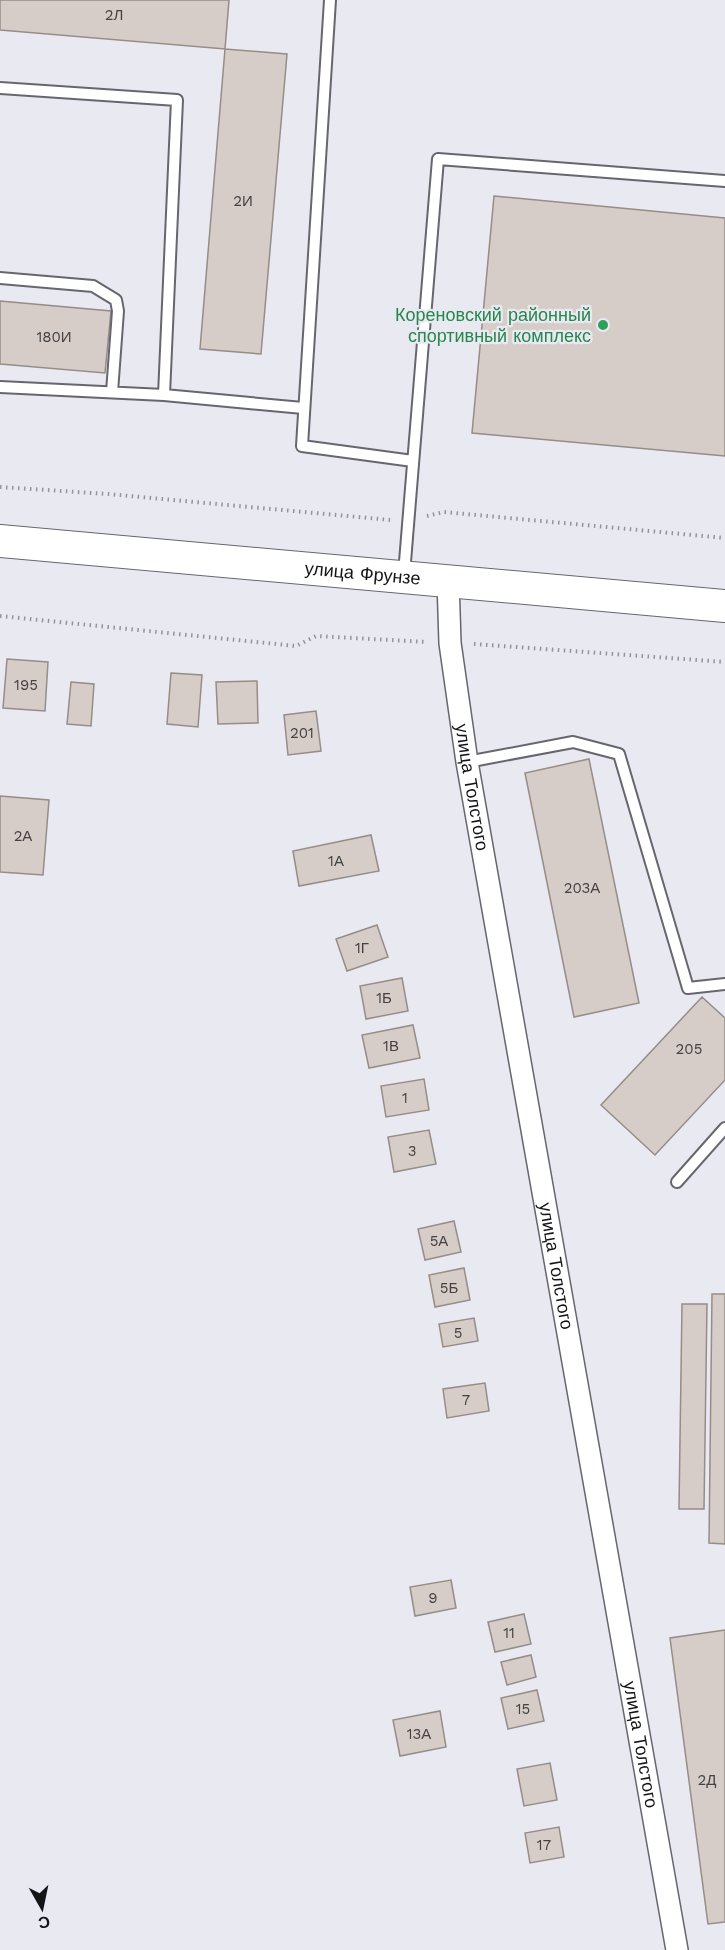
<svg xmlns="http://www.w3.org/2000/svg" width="725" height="1950" font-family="'Work Sans',sans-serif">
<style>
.building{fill:#d7cdc8;stroke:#968c88;stroke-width:1.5}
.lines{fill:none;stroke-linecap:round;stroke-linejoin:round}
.service-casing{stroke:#67666f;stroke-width:14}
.minor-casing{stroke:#67666f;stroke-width:24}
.secondary-casing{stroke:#67666f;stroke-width:34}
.path{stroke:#939399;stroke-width:4;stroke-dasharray:1.5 4.5;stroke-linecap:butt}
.service{stroke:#fff;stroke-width:10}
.minor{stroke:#fff;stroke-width:21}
.secondary{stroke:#fff;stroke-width:32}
.leisure-dot{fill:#2e9e5b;stroke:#e9e9f2;stroke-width:2}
.labels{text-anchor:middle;stroke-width:4.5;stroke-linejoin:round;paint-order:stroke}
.number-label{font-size:15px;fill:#454243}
.leisure-label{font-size:18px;fill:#27864d;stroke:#e9e9f2;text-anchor:end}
.street-label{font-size:18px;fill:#141417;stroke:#e9e9f2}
</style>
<rect width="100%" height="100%" fill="#e9e9f2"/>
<!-- building -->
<path class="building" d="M 0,0 L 229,0 L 225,49 L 0,30 Z
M 225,49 L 287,54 L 261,354 L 200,349 Z
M 494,196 L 725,218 L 725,456 L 472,433 Z
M 0,301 L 111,311 L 105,373 L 0,364 Z
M 7,659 L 48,662 L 45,711 L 3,708 Z
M 171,673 L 202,675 L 198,727 L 167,724 Z
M 257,681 L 258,723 L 218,724 L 216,682 Z
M 71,682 L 94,684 L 91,726 L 67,724 Z
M 316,711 L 321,751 L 288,755 L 284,715 Z
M 589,759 L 639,1003 L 574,1017 L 525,773 Z
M 0,796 L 49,800 L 43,875 L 0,872 Z
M 371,835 L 379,871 L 299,886 L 293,851 Z
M 377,925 L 388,957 L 347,971 L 336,939 Z
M 402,978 L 408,1011 L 366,1019 L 360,986 Z
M 702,997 L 725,1018 L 725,1080 L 655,1155 L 601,1105 Z
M 413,1025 L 420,1058 L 369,1068 L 362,1035 Z
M 424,1079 L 429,1110 L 386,1117 L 381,1086 Z
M 429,1130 L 436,1164 L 394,1172 L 388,1137 Z
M 454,1221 L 461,1252 L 425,1260 L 418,1229 Z
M 464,1268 L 470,1300 L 435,1307 L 429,1275 Z
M 712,1294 L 725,1294 L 725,1544 L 709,1543 Z
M 682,1304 L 707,1304 L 704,1509 L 679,1509 Z
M 474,1318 L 478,1341 L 443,1347 L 439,1324 Z
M 485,1383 L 489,1411 L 447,1418 L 443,1389 Z
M 451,1580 L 456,1608 L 415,1616 L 410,1587 Z
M 524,1614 L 531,1644 L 495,1652 L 488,1622 Z
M 725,1630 L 725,1922 L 708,1924 L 670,1638 Z
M 531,1655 L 536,1677 L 507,1685 L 501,1662 Z
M 537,1690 L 544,1721 L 508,1729 L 501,1698 Z
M 440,1711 L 446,1747 L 400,1756 L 393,1720 Z
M 550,1763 L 557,1800 L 524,1806 L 517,1769 Z
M 559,1827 L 564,1857 L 530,1863 L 525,1833 Z"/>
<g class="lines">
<!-- service casing -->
<g class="service-casing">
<path id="service" d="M 330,0 L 302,446 L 413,461
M 0,88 L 177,100 L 164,395 L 303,408
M 0,278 L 93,286 L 116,300 L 118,311 L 112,392
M 0,387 L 164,395
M 404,574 L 438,159 L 725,181
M 467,762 L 573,742 L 619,754 L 688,988 L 725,984
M 677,1182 L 725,1128"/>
</g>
<!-- minor casing -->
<g class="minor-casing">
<g id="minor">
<path id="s1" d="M 448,581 L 450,643 L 467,762 L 677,1950"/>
</g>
</g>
<!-- secondary casing -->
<g class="secondary-casing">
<g id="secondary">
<path id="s2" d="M 0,541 L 725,606"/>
</g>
</g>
<!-- path -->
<path class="path" d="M 0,487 L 108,494 L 391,520
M 427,516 L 444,512 L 725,538
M 0,616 L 296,646 L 316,636 L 427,642
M 474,644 L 725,662"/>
<!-- service -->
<use href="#service" class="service"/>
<!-- minor -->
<use href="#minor" class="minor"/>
<!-- secondary -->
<use href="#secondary" class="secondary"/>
</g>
<!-- markers -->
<circle class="leisure-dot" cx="603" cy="325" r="6"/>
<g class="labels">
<!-- number labels -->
<g class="number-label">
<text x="114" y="20">2Л</text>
<text x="243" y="206">2И</text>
<text x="54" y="342">180И</text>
<text x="26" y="690">195</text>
<text x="302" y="738">201</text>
<text x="23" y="841">2А</text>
<text x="336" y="866">1А</text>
<text x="582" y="893">203А</text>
<text x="362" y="953">1Г</text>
<text x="384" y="1003">1Б</text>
<text x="391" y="1051">1В</text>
<text x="689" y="1054">205</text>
<text x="405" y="1103">1</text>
<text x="412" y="1156">3</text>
<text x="439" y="1246">5А</text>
<text x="449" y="1293">5Б</text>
<text x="458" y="1338">5</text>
<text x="466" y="1405">7</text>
<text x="433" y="1603">9</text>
<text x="509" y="1638">11</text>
<text x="523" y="1714">15</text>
<text x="419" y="1739">13А</text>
<text x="707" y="1785">2Д</text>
<text x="544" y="1850">17</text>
</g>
<!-- leisure labels -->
<g class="leisure-label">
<text x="591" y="321">Кореновский районный<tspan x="591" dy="21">спортивный комплекс</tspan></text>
</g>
<!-- street labels -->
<g class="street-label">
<text dy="6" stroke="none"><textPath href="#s2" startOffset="364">улица Фрунзе</textPath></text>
<text dy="6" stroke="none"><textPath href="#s1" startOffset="208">улица Толстого</textPath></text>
<text dy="6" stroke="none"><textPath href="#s1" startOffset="694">улица Толстого</textPath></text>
<text dy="6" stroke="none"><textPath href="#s1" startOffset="1180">улица Толстого</textPath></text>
</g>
</g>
<!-- north arrow -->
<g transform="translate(42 1908) rotate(171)" stroke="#e9e9f2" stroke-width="4.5" paint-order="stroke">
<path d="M0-4.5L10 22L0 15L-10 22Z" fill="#141417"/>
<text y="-9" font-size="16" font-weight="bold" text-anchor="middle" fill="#141417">С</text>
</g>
</svg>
